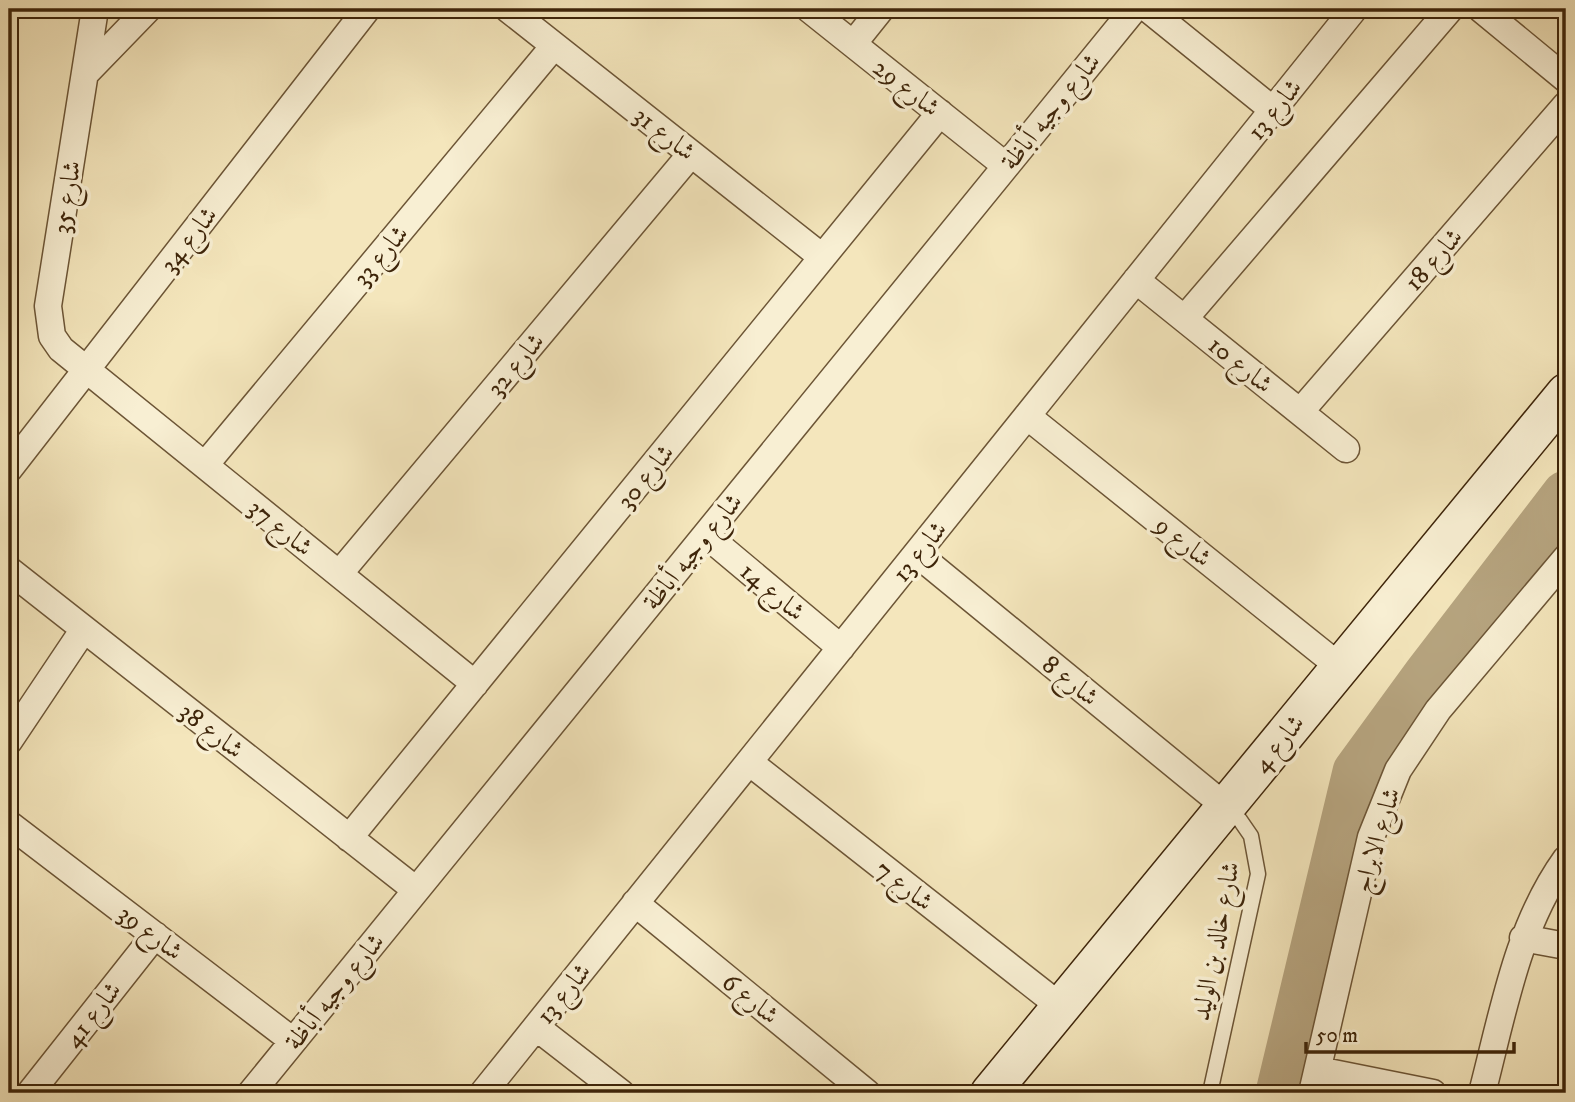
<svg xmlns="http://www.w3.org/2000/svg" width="1575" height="1102" font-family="'IM FELL DW Pica',Amiri,serif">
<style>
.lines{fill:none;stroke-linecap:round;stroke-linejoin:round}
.river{stroke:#b6a47f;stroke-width:49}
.lane-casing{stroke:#6c5536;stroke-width:17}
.street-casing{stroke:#6c5536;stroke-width:29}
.secondary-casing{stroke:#3e250a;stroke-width:41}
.lane{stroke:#f8efd3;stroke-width:14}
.street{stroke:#f8efd3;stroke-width:26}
.secondary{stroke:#f8efd3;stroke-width:38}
.labels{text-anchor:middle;stroke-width:7;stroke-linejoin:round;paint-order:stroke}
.street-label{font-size:26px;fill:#3e250a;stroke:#f8efd3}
</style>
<rect width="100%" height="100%" fill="#f4e6bc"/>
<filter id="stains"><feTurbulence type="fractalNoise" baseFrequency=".00286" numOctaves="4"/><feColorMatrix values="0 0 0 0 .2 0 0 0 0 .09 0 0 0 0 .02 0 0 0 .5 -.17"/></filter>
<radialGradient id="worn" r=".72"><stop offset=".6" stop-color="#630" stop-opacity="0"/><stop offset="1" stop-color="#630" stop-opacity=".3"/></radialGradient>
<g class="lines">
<!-- river -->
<path class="river" d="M 1280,1093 L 1357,772 L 1427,676 L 1566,495"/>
<!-- lane casing -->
<g class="lane-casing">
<path id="lane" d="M 1210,1093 L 1258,874 L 1251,836 L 1240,820 L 1228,809"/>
</g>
<!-- street casing -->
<g class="street-casing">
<path id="street" d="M 95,9 L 48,306 L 52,336 L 61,349 L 475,684
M 508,9 L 822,257
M 809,9 L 1006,166
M 1148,9 L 1273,110
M 1481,9 L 1566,79
M 853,44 L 881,9
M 85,74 L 148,9
M 1136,280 L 1346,449
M 1185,318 L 1450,9
M 1300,412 L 1566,105
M 1027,416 L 1340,667
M 205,465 L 554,46
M 9,469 L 367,9
M 706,535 L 841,648
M 917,554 L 1226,807
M 9,570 L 416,890
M 339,574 L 691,154
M 9,741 L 84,629
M 749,762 L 1061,1007
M 9,824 L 293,1041
M 349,838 L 940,113
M 635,903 L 867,1093
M 1523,938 L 1566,946
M 536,1027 L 621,1093
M 1318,1070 L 1433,1093
M 30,1093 L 155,935
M 251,1093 L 1134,9
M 483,1093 L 1354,9
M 1312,1093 L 1371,837 L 1398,770 L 1438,710 L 1566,558
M 1482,1093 C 1503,1013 1517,927 1566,859"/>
</g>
<!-- secondary casing -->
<g class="secondary-casing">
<path id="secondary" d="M 990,1093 L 1566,393"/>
</g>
<!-- lane -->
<use href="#lane" class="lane"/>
<!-- street -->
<use href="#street" class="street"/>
<!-- secondary -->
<use href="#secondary" class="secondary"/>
</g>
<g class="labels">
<!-- street labels -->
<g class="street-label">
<text transform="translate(907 87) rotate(38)" y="9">شارع 29</text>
<text transform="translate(1274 109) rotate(-51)" y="9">شارع 13</text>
<text transform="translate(1050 111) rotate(-51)" y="9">شارع وجيه أباظة</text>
<text transform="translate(665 133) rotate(38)" y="9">شارع 31</text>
<text transform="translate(66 197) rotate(-81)" y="9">شارع 35</text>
<text transform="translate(188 239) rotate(-52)" y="9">شارع 34</text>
<text transform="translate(380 255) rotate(-50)" y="9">شارع 33</text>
<text transform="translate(1433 259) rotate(-49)" y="9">شارع 18</text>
<text transform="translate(515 364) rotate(-50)" y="9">شارع 32</text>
<text transform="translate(1241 364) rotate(39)" y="9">شارع 10</text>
<text transform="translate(645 476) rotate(-51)" y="9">شارع 30</text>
<text transform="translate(281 527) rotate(39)" y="9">شارع 37</text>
<text transform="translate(1184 541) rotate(39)" y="9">شارع 9</text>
<text transform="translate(692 551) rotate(-51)" y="9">شارع وجيه أباظة</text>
<text transform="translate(919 551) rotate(-51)" y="9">شارع 13</text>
<text transform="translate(773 591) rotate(40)" y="9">شارع 14</text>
<text transform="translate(1071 680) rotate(39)" y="9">شارع 8</text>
<text transform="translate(212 730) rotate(38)" y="9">شارع 38</text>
<text transform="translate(1278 743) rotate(-51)" y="9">شارع 4</text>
<text transform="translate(1376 840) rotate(-73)" y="9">شارع الابراج</text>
<text transform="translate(905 885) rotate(38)" y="9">شارع 7</text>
<text transform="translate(151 932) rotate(37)" y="9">شارع 39</text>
<text transform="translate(1215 941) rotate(-79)" y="9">شارع خالد بن الوليد</text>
<text transform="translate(334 991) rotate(-51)" y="9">شارع وجيه أباظة</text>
<text transform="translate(563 993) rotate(-51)" y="9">شارع 13</text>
<text transform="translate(751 998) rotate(39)" y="9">شارع 6</text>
<text transform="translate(92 1014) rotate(-52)" y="9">شارع 41</text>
</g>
</g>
<!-- margin -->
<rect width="1575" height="1102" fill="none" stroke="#f4e6bc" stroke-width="35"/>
<rect x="10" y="10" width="1554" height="1081" fill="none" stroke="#3e250a" stroke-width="3.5"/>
<rect x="18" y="18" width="1540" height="1067" fill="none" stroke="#3e250a" stroke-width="2"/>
<!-- scale -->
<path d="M1306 1042v10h208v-10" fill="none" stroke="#3e250a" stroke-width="3.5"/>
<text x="1316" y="1042" font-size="21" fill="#3e250a" stroke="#f8efd3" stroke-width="5" paint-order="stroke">50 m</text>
<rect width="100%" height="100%" filter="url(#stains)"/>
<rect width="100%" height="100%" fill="url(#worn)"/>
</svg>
